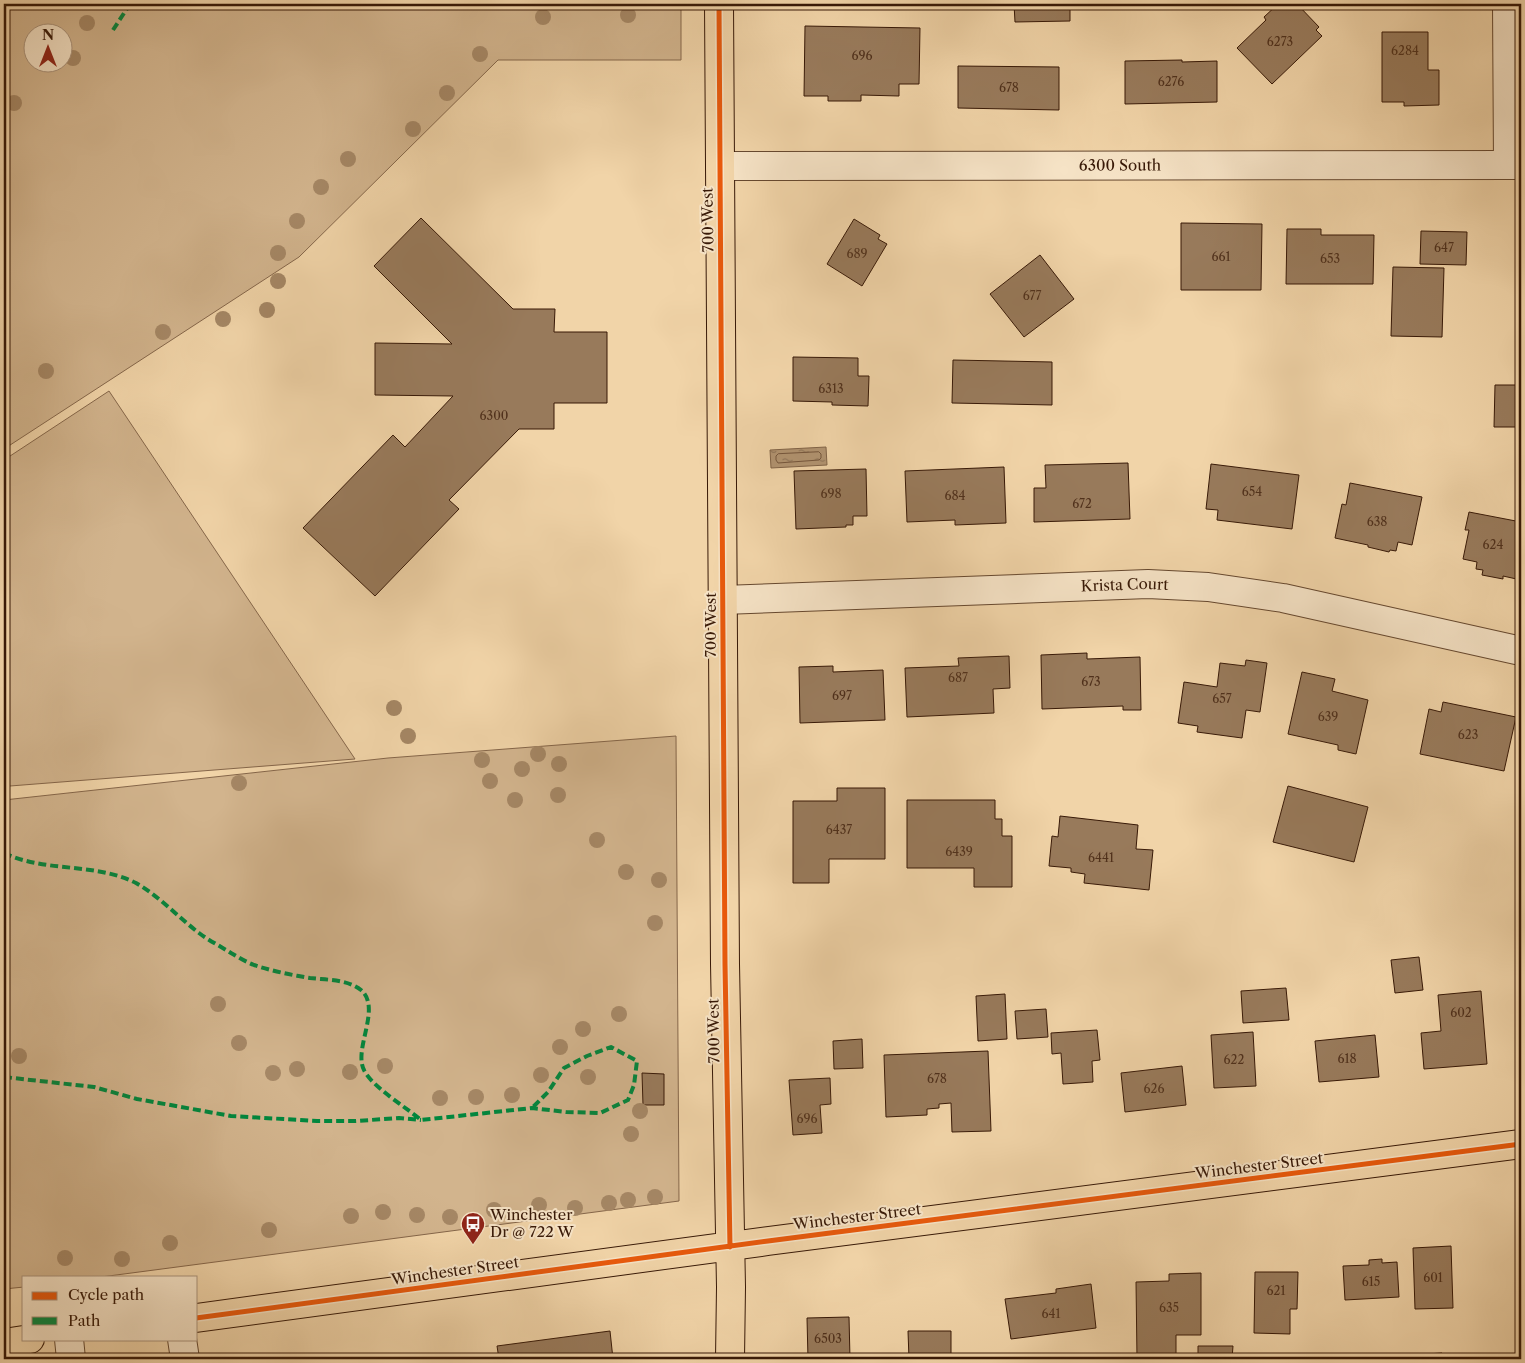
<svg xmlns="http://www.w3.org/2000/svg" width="1525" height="1363" font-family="'Libre Caslon Text',serif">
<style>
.grass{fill:#d2b48d;stroke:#85664a;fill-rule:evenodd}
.water{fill:url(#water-ripples);stroke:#816347}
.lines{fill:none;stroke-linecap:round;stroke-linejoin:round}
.shore{stroke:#75563c;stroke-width:1}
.building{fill:#987a5b;stroke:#381907}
.minor-casing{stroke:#66482f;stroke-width:30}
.major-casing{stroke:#381907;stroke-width:30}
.minor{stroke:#f6e3c6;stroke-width:28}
.major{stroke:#f1d4a8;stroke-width:28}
.quiet{stroke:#00873e;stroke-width:4;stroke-dasharray:8 4;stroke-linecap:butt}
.cycleway-casing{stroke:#f6e3c6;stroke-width:8}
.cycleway{stroke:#e8590c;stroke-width:5}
.tree{fill:#a58765}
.labels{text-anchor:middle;stroke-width:4;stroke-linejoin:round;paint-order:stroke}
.number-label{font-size:12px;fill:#50311c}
.street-label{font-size:15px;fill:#381907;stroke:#f6e3c6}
.poi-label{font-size:15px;fill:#381907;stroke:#f6e3c6;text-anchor:start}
</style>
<defs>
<pattern id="water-ripples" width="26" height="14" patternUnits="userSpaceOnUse" patternTransform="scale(1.25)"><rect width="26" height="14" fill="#b29471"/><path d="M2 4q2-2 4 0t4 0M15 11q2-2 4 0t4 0" fill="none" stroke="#92785b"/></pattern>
</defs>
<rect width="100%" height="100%" fill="#f1d4a8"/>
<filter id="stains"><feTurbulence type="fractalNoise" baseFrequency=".004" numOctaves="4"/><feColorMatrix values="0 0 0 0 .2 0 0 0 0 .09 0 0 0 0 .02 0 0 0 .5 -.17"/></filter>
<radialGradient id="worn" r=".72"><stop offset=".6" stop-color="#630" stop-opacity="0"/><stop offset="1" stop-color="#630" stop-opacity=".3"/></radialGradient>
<!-- grass -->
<path class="grass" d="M 4,4 L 681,4 L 681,60 L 498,60 L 299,257 L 4,449 ZM 62,32 L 62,62 L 32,62 L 32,32 Z
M 109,391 L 355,759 L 10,786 L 4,782 L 4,460 Z
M 676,736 L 679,1201 L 101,1277 L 24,1277 L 24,1287 L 4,1289 L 4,800 L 388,758 Z"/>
<!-- water -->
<path class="water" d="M 826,447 L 827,465 L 771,468 L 770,450 Z"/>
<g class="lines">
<!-- shore -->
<path class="shore" d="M 819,452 L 821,454 L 821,458 L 819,460 L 778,463 L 776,460 L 776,456 L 778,454 Z"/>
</g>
<!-- building -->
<path class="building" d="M 1014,4 L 1070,4 L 1070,21 L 1015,22 Z
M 1278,4 L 1297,4 L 1319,27 L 1316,30 L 1322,36 L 1272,84 L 1237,48 L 1266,20 L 1264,17 Z
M 1404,4 L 1439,4 L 1439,7 L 1404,8 Z
M 805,26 L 920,28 L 919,84 L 899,84 L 899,96 L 861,95 L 861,101 L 828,101 L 828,96 L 804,96 Z
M 1382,32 L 1428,32 L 1428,70 L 1439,70 L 1439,105 L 1404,106 L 1404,102 L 1382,102 Z
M 1182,60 L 1182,62 L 1217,61 L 1217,102 L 1125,104 L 1125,61 Z
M 958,66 L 1059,67 L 1059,110 L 958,108 Z
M 421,218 L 513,309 L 555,309 L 554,332 L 607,332 L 607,403 L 554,403 L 554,429 L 519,429 L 449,500 L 459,509 L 375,596 L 303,528 L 393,435 L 405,447 L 453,396 L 375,395 L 375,343 L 452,344 L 374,266 Z
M 854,219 L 880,235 L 878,239 L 887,244 L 862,286 L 827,264 Z
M 1181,223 L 1262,224 L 1261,290 L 1181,290 Z
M 1287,229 L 1321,229 L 1321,235 L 1374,235 L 1373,284 L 1286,284 Z
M 1421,231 L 1467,232 L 1466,265 L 1420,264 Z
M 1040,255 L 1074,299 L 1024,337 L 990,294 Z
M 1393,267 L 1444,268 L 1442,337 L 1391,336 Z
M 793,357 L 858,358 L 858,376 L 869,376 L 868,406 L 832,405 L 832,402 L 793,401 Z
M 953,360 L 1052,362 L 1052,405 L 952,403 Z
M 1495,385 L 1521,385 L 1521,427 L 1494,427 Z
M 1128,463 L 1130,519 L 1034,522 L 1034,488 L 1046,488 L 1045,465 Z
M 1211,464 L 1299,475 L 1292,529 L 1217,520 L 1218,510 L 1206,509 Z
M 1004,467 L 1006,523 L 955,525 L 955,520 L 907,522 L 905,471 Z
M 866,469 L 867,516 L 853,516 L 853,525 L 846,525 L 846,527 L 796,529 L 794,471 Z
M 1350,483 L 1422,497 L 1412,545 L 1398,542 L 1396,551 L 1390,550 L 1389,552 L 1368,547 L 1368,545 L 1335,538 L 1342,504 L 1346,505 Z
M 1469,512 L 1521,522 L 1521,580 L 1503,576 L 1503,579 L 1482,575 L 1483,570 L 1476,569 L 1477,562 L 1463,559 L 1469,530 L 1465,530 Z
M 1087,653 L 1087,659 L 1140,657 L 1141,710 L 1123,710 L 1123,706 L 1042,709 L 1041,655 Z
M 1009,656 L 1010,688 L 993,689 L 994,713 L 907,717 L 905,668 L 959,666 L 958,658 Z
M 1246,660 L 1267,663 L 1260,712 L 1246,710 L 1242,738 L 1197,732 L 1198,726 L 1178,723 L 1184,682 L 1217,687 L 1220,663 L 1245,666 Z
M 833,666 L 833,672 L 883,670 L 885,720 L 800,723 L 799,667 Z
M 1302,672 L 1335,679 L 1332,691 L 1368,700 L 1356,754 L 1338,750 L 1338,745 L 1288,734 Z
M 1443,702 L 1516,717 L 1504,771 L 1420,754 L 1429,709 L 1441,712 Z
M 1288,786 L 1368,807 L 1354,862 L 1273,842 Z
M 837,788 L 885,788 L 885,859 L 829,859 L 829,883 L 793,883 L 793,801 L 837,801 Z
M 907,800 L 995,800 L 995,819 L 1002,819 L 1002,836 L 1012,836 L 1012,887 L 974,887 L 974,868 L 907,868 Z
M 1060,816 L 1138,825 L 1136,849 L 1153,850 L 1149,890 L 1084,883 L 1085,874 L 1071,872 L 1071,868 L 1049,866 L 1052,836 L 1058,837 Z
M 1419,957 L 1423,990 L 1395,993 L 1391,960 Z
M 1286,988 L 1289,1020 L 1243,1023 L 1241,991 Z
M 1481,991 L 1487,1064 L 1424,1069 L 1421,1033 L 1441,1031 L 1438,995 Z
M 1005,994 L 1007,1039 L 978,1041 L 976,996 Z
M 1046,1009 L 1048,1037 L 1017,1039 L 1015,1011 Z
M 1097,1030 L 1100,1060 L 1092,1061 L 1093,1082 L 1063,1084 L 1061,1053 L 1052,1054 L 1051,1033 Z
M 1253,1032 L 1256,1086 L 1214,1088 L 1211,1035 Z
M 1375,1035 L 1379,1077 L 1319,1082 L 1315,1041 Z
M 862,1039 L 863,1068 L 834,1069 L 833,1041 Z
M 988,1051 L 991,1131 L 952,1132 L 951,1103 L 939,1104 L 939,1108 L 927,1109 L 927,1115 L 886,1117 L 884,1055 Z
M 1182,1066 L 1186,1105 L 1125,1112 L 1121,1073 Z
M 642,1073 L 664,1074 L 664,1105 L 643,1105 Z
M 830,1078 L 831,1104 L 820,1105 L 822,1133 L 793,1135 L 789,1080 Z
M 1451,1246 L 1453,1308 L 1415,1309 L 1413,1248 Z
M 1382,1259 L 1382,1263 L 1397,1262 L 1399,1297 L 1345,1300 L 1343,1266 L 1369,1265 L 1369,1260 Z
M 1255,1272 L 1298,1272 L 1297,1309 L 1290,1309 L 1290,1334 L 1254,1333 Z
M 1201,1273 L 1201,1335 L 1176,1335 L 1176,1359 L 1137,1359 L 1136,1282 L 1169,1281 L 1169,1274 Z
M 1091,1284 L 1096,1328 L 1011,1339 L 1005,1299 L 1056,1293 L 1056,1289 Z
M 849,1317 L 850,1359 L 808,1359 L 807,1318 Z
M 610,1331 L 613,1359 L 499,1359 L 497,1346 Z
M 908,1331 L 951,1331 L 951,1359 L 909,1359 Z
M 1198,1346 L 1233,1346 L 1232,1359 L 1198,1359 Z
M 1442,1353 L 1443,1359 L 1410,1359 L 1410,1355 Z"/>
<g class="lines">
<!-- minor casing -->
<g class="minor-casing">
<g id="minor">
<path d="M 1507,4 L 1508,165"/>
<path id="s1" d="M 720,166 L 1521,165"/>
<path id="s2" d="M 723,600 L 1148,584 L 1208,587 L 1283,598 L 1521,651"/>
<path d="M 69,1339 L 71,1359"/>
<path d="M 182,1339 L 185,1359"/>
</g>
</g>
<!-- major casing -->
<g class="major-casing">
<path id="major" d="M 719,4 L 725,964 L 731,1287 L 730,1359
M 196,1318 L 768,1241 L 1521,1144
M 4,1343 L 30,1339"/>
</g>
<!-- minor -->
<use href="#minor" class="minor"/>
<!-- major -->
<use href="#major" class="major"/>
<!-- quiet -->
<path class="quiet" d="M 113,30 L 130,4
M 4,853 C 46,873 94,862 136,883 C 159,896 178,917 199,933 C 208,940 220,946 231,953 C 238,957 246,962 254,965 C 272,971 291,975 310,978 C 326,980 347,979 361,990 C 382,1008 353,1049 364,1070 C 371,1086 407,1108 421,1120 L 532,1108 L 566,1112 L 600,1113 L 628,1100 L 634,1085 L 637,1061 L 611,1047 L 587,1056 L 564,1068 L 548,1092 L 532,1108
M 4,1077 L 94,1087 L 137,1099 L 231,1116 L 317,1121 L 356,1121 L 399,1118 L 421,1120"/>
<!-- cycleway casing -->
<g class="cycleway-casing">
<path id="cycleway" d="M 719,4 L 725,964 L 730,1247
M 196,1318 L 768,1241 L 1521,1144"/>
</g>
<!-- cycleway -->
<use href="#cycleway" class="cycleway"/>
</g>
<!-- trees -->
<g class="tree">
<circle cx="628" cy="15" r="8"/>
<circle cx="543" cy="17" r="8"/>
<circle cx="87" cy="23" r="8"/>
<circle cx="480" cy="54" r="8"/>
<circle cx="73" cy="58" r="8"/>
<circle cx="447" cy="93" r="8"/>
<circle cx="14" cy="103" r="8"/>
<circle cx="413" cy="129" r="8"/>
<circle cx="348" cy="159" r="8"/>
<circle cx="321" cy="187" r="8"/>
<circle cx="297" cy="221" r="8"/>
<circle cx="278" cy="253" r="8"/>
<circle cx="278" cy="281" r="8"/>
<circle cx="267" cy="310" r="8"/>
<circle cx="223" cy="319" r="8"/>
<circle cx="163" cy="332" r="8"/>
<circle cx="46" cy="371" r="8"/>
<circle cx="394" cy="708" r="8"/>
<circle cx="408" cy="736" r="8"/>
<circle cx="538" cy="754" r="8"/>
<circle cx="482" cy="760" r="8"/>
<circle cx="559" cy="764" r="8"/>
<circle cx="522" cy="769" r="8"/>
<circle cx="490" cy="781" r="8"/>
<circle cx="239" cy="783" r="8"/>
<circle cx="558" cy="795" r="8"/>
<circle cx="515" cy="800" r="8"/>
<circle cx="597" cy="840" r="8"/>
<circle cx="626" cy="872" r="8"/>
<circle cx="659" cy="880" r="8"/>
<circle cx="655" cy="923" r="8"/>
<circle cx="218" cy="1004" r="8"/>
<circle cx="619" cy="1014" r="8"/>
<circle cx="583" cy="1029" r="8"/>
<circle cx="239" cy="1043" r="8"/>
<circle cx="560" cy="1047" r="8"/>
<circle cx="19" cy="1056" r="8"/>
<circle cx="385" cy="1066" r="8"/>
<circle cx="297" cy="1069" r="8"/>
<circle cx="350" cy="1072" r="8"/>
<circle cx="273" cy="1073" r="8"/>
<circle cx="541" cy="1075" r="8"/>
<circle cx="588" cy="1077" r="8"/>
<circle cx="512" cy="1095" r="8"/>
<circle cx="476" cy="1097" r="8"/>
<circle cx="440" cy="1098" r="8"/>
<circle cx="640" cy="1111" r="8"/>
<circle cx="631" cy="1134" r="8"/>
<circle cx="655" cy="1197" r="8"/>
<circle cx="628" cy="1200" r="8"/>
<circle cx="609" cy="1203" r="8"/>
<circle cx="539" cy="1205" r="8"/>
<circle cx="575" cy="1208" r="8"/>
<circle cx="494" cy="1210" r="8"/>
<circle cx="383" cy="1212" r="8"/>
<circle cx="417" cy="1215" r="8"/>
<circle cx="351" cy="1216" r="8"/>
<circle cx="450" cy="1217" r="8"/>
<circle cx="269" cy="1230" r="8"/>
<circle cx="170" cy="1243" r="8"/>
<circle cx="65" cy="1258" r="8"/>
<circle cx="122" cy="1259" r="8"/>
</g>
<!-- icons -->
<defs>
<g id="bus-pin" transform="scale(1.25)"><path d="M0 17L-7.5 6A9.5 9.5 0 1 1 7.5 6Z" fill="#8f2418" stroke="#f6e3c6"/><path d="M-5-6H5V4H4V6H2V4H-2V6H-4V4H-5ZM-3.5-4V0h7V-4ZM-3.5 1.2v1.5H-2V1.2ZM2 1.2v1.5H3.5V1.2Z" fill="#fff"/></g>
</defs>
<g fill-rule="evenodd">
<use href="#bus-pin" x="473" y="1224"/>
</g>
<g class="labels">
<!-- number labels -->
<g class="number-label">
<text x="1280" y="46">6273</text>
<text x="1405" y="55">6284</text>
<text x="862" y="60">696</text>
<text x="1171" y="86">6276</text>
<text x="1009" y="92">678</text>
<text x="1444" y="252">647</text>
<text x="857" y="258">689</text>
<text x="1221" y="261">661</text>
<text x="1330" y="263">653</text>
<text x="1032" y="300">677</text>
<text x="831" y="393">6313</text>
<text x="494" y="420">6300</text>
<text x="1252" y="496">654</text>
<text x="831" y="498">698</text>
<text x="955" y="500">684</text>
<text x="1082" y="508">672</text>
<text x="1377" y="526">638</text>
<text x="1493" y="549">624</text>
<text x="958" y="682">687</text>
<text x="1091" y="686">673</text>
<text x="842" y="700">697</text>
<text x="1222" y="703">657</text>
<text x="1328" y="721">639</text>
<text x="1468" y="739">623</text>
<text x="839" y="834">6437</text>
<text x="959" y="856">6439</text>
<text x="1101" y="862">6441</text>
<text x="1461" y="1017">602</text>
<text x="1347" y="1063">618</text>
<text x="1234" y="1064">622</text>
<text x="937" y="1083">678</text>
<text x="1154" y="1093">626</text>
<text x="807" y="1123">696</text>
<text x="1433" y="1282">601</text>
<text x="1371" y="1286">615</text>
<text x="1276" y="1295">621</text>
<text x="1169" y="1312">635</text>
<text x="1051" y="1318">641</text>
<text x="828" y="1343">6503</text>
</g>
<!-- street labels -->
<g class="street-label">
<text dy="5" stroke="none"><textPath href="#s1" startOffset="400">6300 South</textPath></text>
<text transform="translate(708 220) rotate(-91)" y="5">700 West</text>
<text dy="5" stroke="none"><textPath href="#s2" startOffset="402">Krista Court</textPath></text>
<text transform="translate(711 625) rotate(-90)" y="5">700 West</text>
<text transform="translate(714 1031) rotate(-91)" y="5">700 West</text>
<text transform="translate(1259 1166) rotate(-7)" y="5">Winchester Street</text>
<text transform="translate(857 1217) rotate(-7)" y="5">Winchester Street</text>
<text transform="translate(455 1271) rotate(-8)" y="5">Winchester Street</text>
</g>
<!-- poi labels -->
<g class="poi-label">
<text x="490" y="1220">Winchester<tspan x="490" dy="17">Dr @ 722 W</tspan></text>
</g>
</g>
<!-- margin -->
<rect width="1525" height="1363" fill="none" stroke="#f1d4a8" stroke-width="20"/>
<rect x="5" y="5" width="1515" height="1353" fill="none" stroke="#381907" stroke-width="2.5"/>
<rect x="10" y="10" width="1505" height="1343" fill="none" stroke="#381907"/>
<!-- legend -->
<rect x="22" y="1276" width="175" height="65" fill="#f6e3c6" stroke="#aa927a"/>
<rect x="32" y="1292" width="25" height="8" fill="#e8590c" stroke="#aa927a"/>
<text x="68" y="1300" font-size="15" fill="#381907">Cycle path</text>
<rect x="32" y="1317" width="25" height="8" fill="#00873e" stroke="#aa927a"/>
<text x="68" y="1326" font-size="15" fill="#381907">Path</text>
<!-- north arrow -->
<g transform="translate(48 48)"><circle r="24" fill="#f6e3c6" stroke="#aa927a"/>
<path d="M0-4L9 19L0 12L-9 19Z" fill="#8f2418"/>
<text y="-8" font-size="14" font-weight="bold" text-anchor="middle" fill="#381907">N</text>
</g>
<rect width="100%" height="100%" filter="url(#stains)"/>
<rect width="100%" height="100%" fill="url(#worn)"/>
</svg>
